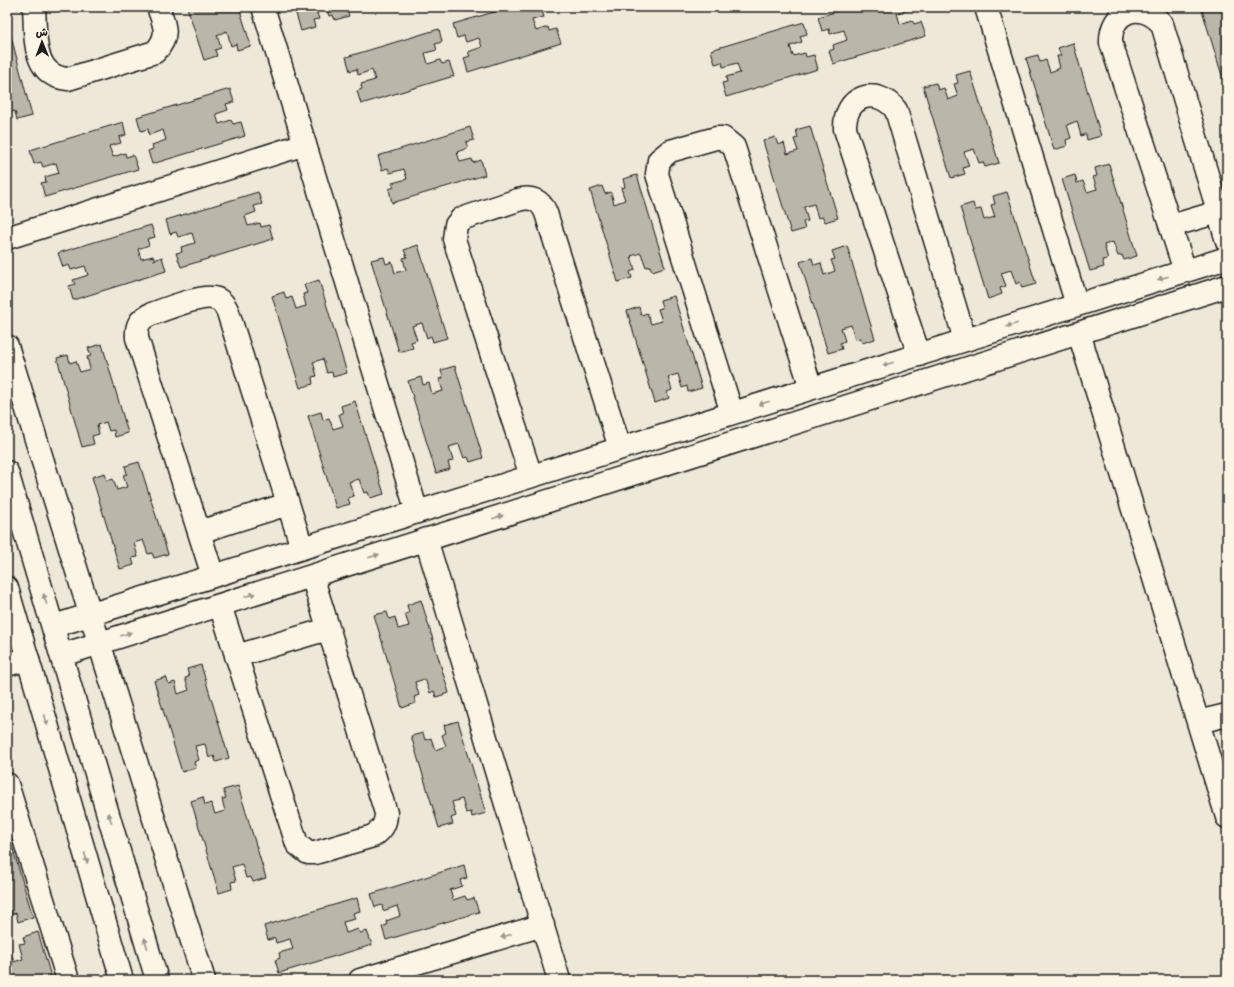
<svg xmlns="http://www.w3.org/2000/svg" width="1234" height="987" font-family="Mynerve,'Playpen Sans Arabic',sans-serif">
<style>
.building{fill:#bab6aa;stroke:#1c1c1c}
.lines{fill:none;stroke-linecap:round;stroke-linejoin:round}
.street-casing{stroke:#1c1c1c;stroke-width:25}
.secondary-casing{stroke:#1c1c1c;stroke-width:25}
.street{stroke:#fcf5e5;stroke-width:22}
.secondary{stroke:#fcf5e5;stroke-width:22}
.oneway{fill:#97938b}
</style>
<rect width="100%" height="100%" fill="#eee8d9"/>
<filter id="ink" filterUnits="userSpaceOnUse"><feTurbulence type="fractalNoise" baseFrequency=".025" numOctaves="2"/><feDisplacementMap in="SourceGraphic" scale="8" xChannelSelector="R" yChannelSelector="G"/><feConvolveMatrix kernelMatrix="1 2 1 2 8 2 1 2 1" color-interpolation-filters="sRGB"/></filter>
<g filter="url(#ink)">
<!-- building -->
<path class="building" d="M 187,7 L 239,7 L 251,46 L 237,50 L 236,44 L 231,46 L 227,31 L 217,35 L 221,48 L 215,50 L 217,56 L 204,60 Z
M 294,7 L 315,7 L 319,19 L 313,20 L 315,27 L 301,31 Z
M 326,7 L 346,7 L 349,16 L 335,20 L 333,15 L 329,16 Z
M 511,7 L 549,7 L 549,9 L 542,11 L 544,17 L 532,20 L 536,31 L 548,27 L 549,31 L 556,29 L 561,43 L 468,72 L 464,58 L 470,56 L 468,52 L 482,47 L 479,38 L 466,42 L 464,36 L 457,38 L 453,24 Z
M 851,7 L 908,7 L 908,10 L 897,13 L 900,24 L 912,20 L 914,24 L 921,22 L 926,36 L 833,64 L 829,51 L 834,49 L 833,45 L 847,40 L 844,30 L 830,34 L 829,29 L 822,31 L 818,17 Z
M 1201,7 L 1221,7 L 1224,16 L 1227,15 L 1227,92 Z
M 804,22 L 807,34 L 800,36 L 802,42 L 790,46 L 793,56 L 805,53 L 806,57 L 814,55 L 818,69 L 726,97 L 722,83 L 727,82 L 726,77 L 740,73 L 737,63 L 723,67 L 722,62 L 715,64 L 711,50 Z
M 7,25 L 8,25 L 32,116 L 17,120 L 15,111 L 9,113 L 7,107 Z
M 439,29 L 442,42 L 435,44 L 437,50 L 425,53 L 428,64 L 440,60 L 442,64 L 449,62 L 454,76 L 361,104 L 357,91 L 362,89 L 361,84 L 375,80 L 372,70 L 358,75 L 357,69 L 350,71 L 346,57 Z
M 1073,43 L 1101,136 L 1087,140 L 1086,134 L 1081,136 L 1077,121 L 1067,125 L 1071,138 L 1066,140 L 1067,146 L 1054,150 L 1026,58 L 1038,55 L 1040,62 L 1046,60 L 1050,72 L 1060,68 L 1057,56 L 1061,56 L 1058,48 Z
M 970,71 L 999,163 L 985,167 L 983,162 L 979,163 L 974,149 L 964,152 L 969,166 L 963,168 L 965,174 L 951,178 L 923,86 L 936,83 L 938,90 L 944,88 L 948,100 L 958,96 L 954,84 L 958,83 L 956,75 Z
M 230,89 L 234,102 L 226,104 L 228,110 L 216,114 L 219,124 L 231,120 L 233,124 L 241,122 L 245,136 L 152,164 L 148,151 L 153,149 L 152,145 L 166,140 L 163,130 L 149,135 L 148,129 L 141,131 L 137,117 Z
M 123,122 L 126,135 L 119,137 L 121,143 L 109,146 L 113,157 L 125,153 L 126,157 L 133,155 L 138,169 L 45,197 L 41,183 L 46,182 L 45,177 L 59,173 L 56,163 L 43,167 L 41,162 L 34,164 L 30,150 Z
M 810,126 L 838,218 L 825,222 L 823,217 L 818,218 L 814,204 L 804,207 L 808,221 L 803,222 L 805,229 L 791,233 L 763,141 L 775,137 L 778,145 L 784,143 L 787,154 L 798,151 L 794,139 L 798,138 L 796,130 Z
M 470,127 L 474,140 L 466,142 L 468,148 L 457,152 L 460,162 L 472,159 L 473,163 L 481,160 L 485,175 L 392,203 L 389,189 L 394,187 L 392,183 L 407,179 L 404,169 L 390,173 L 388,168 L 382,170 L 378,156 Z
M 1109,164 L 1137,256 L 1124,260 L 1122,255 L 1118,256 L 1113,242 L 1104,245 L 1108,259 L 1102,260 L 1104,267 L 1090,271 L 1062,179 L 1075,175 L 1077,183 L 1083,181 L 1087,192 L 1097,189 L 1093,177 L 1097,176 L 1095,168 Z
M 637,175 L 665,267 L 652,271 L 650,266 L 646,267 L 641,253 L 631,256 L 635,270 L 630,272 L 632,278 L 618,282 L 590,190 L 602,186 L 605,194 L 611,192 L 614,204 L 625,200 L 621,188 L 625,187 L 623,179 Z
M 258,192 L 262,204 L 254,206 L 256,212 L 245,216 L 248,226 L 260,223 L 261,227 L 269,225 L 273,239 L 181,267 L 176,253 L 182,252 L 181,247 L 195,243 L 192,233 L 178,237 L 176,232 L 170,234 L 166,220 Z
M 1007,192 L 1036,284 L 1022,288 L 1020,282 L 1016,284 L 1011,270 L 1001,273 L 1006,286 L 1000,288 L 1002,294 L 988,299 L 960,207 L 973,203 L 975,210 L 981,209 L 984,220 L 995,217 L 991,205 L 995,204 L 993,196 Z
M 151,225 L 155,237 L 147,239 L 149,245 L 138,249 L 141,259 L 153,256 L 154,260 L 162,257 L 166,271 L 73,300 L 69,286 L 75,284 L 73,280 L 88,275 L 85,266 L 71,270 L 69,265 L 63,267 L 58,253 Z
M 418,245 L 447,338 L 433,342 L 431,336 L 427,338 L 422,323 L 412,326 L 417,340 L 411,342 L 413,348 L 399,352 L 371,260 L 384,257 L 386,264 L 392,262 L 395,273 L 406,270 L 403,258 L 407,257 L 404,250 Z
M 847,246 L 875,339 L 862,343 L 860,338 L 855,339 L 851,325 L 841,328 L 845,341 L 840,343 L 842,349 L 828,353 L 800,262 L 812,258 L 814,265 L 821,263 L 824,275 L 835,271 L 831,260 L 835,259 L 832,251 Z
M 319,280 L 347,373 L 333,377 L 332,372 L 327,373 L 323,359 L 313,362 L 317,376 L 312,377 L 313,384 L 300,388 L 272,296 L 284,292 L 286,299 L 292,297 L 296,309 L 306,306 L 303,294 L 307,293 L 304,285 Z
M 674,296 L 702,388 L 688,392 L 687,386 L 682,388 L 678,374 L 668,377 L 672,390 L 667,392 L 669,398 L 655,403 L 627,311 L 639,307 L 641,315 L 647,313 L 651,324 L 662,321 L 658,309 L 662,308 L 660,300 Z
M 102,344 L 128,433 L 115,437 L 114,430 L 109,431 L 106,422 L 97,425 L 99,434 L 92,436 L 94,444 L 82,447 L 57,358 L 68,355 L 70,363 L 76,361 L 80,372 L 90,369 L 87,357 L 91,356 L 88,348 Z
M 455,366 L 483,458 L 470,462 L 468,457 L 464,458 L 459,444 L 449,447 L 453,461 L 448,462 L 450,469 L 436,473 L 408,381 L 421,377 L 423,385 L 429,383 L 432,394 L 443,391 L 439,379 L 443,378 L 441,370 Z
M 355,401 L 384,494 L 370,498 L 368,492 L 364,493 L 359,479 L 349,482 L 354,496 L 348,498 L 350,504 L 336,508 L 308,416 L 321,412 L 323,420 L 329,418 L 333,429 L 343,426 L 339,414 L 343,413 L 341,406 Z
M 139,462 L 168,554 L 154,558 L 152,553 L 148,554 L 143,540 L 134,543 L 138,557 L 132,558 L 134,565 L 120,569 L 92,477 L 105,473 L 107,481 L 113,479 L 117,490 L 127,487 L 123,475 L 127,474 L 125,466 Z
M 421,600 L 449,693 L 436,697 L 434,691 L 430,693 L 425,679 L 415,682 L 419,695 L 414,697 L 416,703 L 402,708 L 374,615 L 387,612 L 389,619 L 395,617 L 398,629 L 409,626 L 405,614 L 409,613 L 407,605 Z
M 201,665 L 229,758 L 216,762 L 214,756 L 209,758 L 205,744 L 195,746 L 199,760 L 194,762 L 196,768 L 182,772 L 154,681 L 166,677 L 169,684 L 175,682 L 178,694 L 189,690 L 185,678 L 189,677 L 187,669 Z
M 458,721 L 486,813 L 472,817 L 471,812 L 466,813 L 462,799 L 452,802 L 456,816 L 451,818 L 453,824 L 439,828 L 411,736 L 423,733 L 425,740 L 431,738 L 435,750 L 446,746 L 442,735 L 446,733 L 444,725 Z
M 238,786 L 266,878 L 253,882 L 251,877 L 246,878 L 242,864 L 232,867 L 236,881 L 231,882 L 232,889 L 219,893 L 191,801 L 203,797 L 205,805 L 211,803 L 215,814 L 225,811 L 222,799 L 226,798 L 223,790 Z
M 7,829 L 33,917 L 18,922 L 16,913 L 9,915 L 7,907 Z
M 464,865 L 467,878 L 460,880 L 462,886 L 450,890 L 453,900 L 465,896 L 467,900 L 474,898 L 479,912 L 386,940 L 382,927 L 387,925 L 386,921 L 400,916 L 397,906 L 383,911 L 382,905 L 375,907 L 371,894 Z
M 357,898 L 360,911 L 353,913 L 355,919 L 343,922 L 346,933 L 358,929 L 360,933 L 367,931 L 372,945 L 279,973 L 275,960 L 280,958 L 279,953 L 293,949 L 290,939 L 276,943 L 275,938 L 268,940 L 264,926 Z
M 38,932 L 52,980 L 7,980 L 7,948 L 9,947 L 14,962 L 23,959 L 19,944 L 25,943 L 23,937 Z"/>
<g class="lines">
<!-- street casing -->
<g class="street-casing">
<path id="street" d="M 34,7 C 36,35 31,76 68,79 L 155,52 C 170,36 165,26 158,7
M 263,7 L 417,512
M 986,7 L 1077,305
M 1171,226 L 1218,212
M 7,238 L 305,144
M 1185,271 L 1111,43 C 1110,10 1141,0 1162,24 L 1227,241
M 1079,333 L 1227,817
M 7,346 L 204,980
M 919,355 L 845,129 C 844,96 876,85 896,110 L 965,340
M 732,413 L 657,174 L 659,160 L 670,151 L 716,138 L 723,138 L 734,147 L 811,388
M 531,476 L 454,239 L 456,225 L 461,219 L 518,200 C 531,196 541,200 546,213 L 620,448
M 199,532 L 288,504
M 426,539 L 559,980
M 213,576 L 137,338 C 136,326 139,320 149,315 C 163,310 200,295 213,298 C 221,299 225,305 228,312 L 302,548
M 220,605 L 297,844 L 308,853 L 315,853 L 373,836 C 382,830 386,824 386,813 L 312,576
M 54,626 L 1227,258
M 62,655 L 1227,286
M 236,656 L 328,629
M 7,665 L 28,659
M 1198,722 L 1227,715
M 7,784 L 68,980
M 360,980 L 543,925"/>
</g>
<!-- secondary casing -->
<g class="secondary-casing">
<path id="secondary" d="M 7,472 L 157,980
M 7,588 L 122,980"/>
</g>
<!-- street -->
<use href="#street" class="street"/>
<!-- secondary -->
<use href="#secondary" class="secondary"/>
</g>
<!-- one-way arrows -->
<defs><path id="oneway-solid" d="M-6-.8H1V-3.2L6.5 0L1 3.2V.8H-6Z"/></defs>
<g class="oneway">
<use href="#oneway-solid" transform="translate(1163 278) rotate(162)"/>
<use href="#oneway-solid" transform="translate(1012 325) rotate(163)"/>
<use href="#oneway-solid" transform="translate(888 364) rotate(162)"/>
<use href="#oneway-solid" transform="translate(764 403) rotate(163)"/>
<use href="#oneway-solid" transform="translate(498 517) rotate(-18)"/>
<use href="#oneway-solid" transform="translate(374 556) rotate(-18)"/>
<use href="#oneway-solid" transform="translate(250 595) rotate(-18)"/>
<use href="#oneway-solid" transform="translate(45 599) rotate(-107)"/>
<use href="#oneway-solid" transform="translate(126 634) rotate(-18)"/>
<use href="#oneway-solid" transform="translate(46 720) rotate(74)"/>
<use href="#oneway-solid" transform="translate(110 818) rotate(-106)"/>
<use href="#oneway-solid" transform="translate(86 858) rotate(74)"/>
<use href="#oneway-solid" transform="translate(506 936) rotate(163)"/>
<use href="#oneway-solid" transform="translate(146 943) rotate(-106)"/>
</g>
</g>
<!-- margin -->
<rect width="1234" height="987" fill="none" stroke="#fcf5e5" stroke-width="24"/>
<rect x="12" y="12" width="1210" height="963" fill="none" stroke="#1c1c1c" stroke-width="1.5" filter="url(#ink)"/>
<!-- north arrow -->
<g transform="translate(42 42) rotate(359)" stroke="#fcf5e5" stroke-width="3" paint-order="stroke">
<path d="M0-3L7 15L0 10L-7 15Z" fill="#1c1c1c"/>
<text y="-6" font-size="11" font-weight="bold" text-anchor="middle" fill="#1c1c1c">ش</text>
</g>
</svg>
